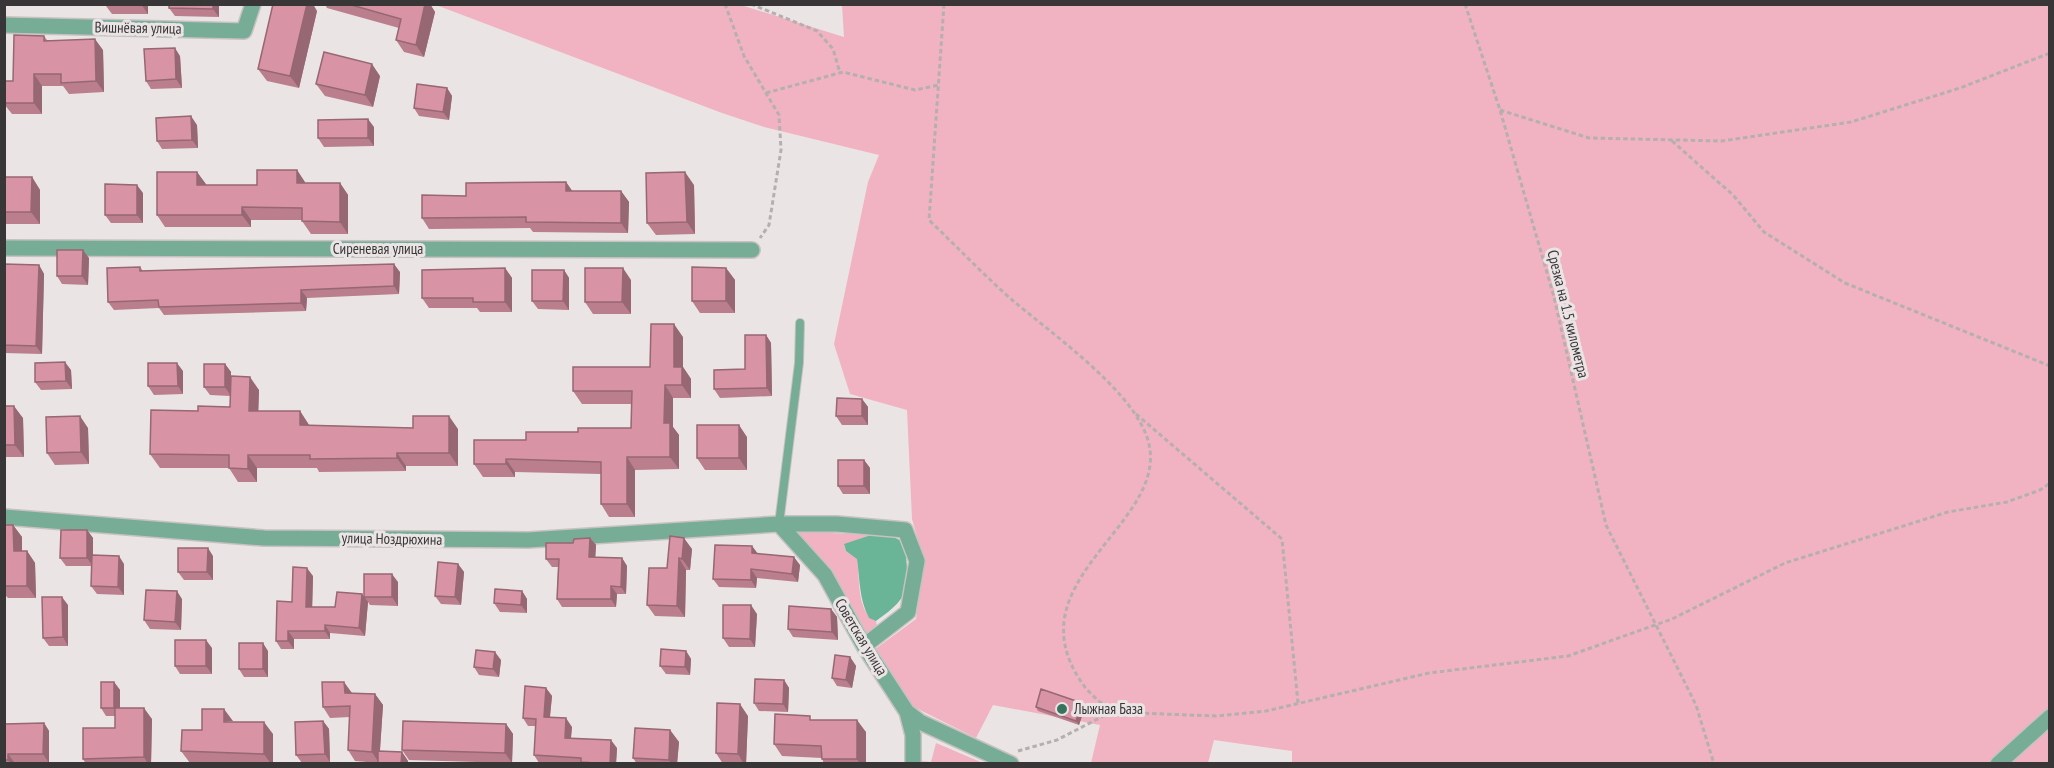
<svg xmlns="http://www.w3.org/2000/svg" width="2054" height="768" font-family="'PT Sans Narrow',sans-serif">
<style>
.green{fill:#f1b3c1}
.water{fill:#6ab497}
.lines{fill:none;stroke-linecap:round;stroke-linejoin:round}
.service-casing{stroke:#c7c1c2;stroke-width:10}
.minor-casing{stroke:#c7c1c2;stroke-width:18}
.path{stroke:#b5afb0;stroke-width:3;stroke-dasharray:4.5 3;stroke-linecap:butt}
.service{stroke:#77ad97;stroke-width:8}
.minor{stroke:#77ad97;stroke-width:15}
.wall{fill:#ba7e8d}
.shaded-wall{fill:#976773}
.building{fill:#d893a4;stroke:#976773;stroke-width:1.5}
.poi-dot{fill:#38735d;stroke:#eae4e5;stroke-width:2}
.labels{text-anchor:middle;stroke-width:6;stroke-linejoin:round;paint-order:stroke}
.street-label{font-size:15px;fill:#393637;stroke:#eae4e5}
.poi-label{font-size:15px;fill:#393637;stroke:#eae4e5;text-anchor:start}
</style>
<rect width="100%" height="100%" fill="#eae4e5"/>
<!-- green -->
<path class="green" d="M 436,5 L 741,5 L 844,37 L 842,5 L 2049,5 L 2049,763 L 1292,764 L 1292,751 L 1214,740 L 1208,763 L 1091,763 L 1100,725 L 993,705 L 976,738 L 908,704 L 874,650 L 916,619 L 924,561 L 912,519 L 907,410 L 850,394 L 834,344 L 868,182 L 879,155 L 764,127 L 722,113 Z
M 789,531 L 871,535 L 844,545 L 846,551 L 857,558 C 860,578 856,612 876,621 L 877,628 L 865,636 Z
M 936,743 L 983,763 L 920,764 L 921,761 L 931,762 Z"/>
<!-- water -->
<path class="water" d="M 871,535 L 892,536 L 905,543 C 908,586 914,595 876,621 L 869,618 C 859,599 860,580 857,559 L 846,551 L 844,544 Z"/>
<g class="lines">
<!-- service casing -->
<g class="service-casing">
<path id="service" d="M 779,524 L 799,363 L 800,323"/>
</g>
<!-- minor casing -->
<g class="minor-casing">
<path id="minor" d="M 4,25 L 244,31 L 253,4
M 4,248 L 752,250
M 4,517 L 264,538 L 528,540 L 779,524 L 837,524 L 905,530 L 917,561 L 908,612 L 864,646
M 779,524 L 825,575 L 864,646 L 907,712 L 913,735 L 913,764
M 907,712 L 920,722 L 1011,764
M 1998,764 L 2050,717"/>
</g>
<!-- path -->
<path class="path" d="M 725,4 L 744,56 L 779,115 L 781,150 L 769,225 L 760,238
M 751,4 L 817,31 L 833,49 L 840,73
M 944,4 L 929,220 C 957,247 983,274 1011,299 C 1051,333 1125,385 1145,432 C 1183,520 1008,576 1082,683 C 1089,694 1102,703 1111,712
M 1465,4 L 1500,110 L 1554,297 L 1606,525 L 1696,705 L 1714,764
M 766,93 L 843,72 L 915,90 L 939,85
M 1500,110 L 1589,138 L 1722,141 L 1851,122 L 1960,88 L 2050,53
M 1672,141 L 1733,195 L 1764,232 L 1845,283 L 2050,366
M 1136,414 L 1282,539 L 1298,703
M 1018,751 L 1057,740 L 1111,712 L 1216,716 L 1266,711 L 1429,673 L 1568,656 L 1672,619 L 1785,563 L 1948,512 L 2007,502 L 2040,490 L 2050,483"/>
<!-- service -->
<use href="#service" class="service"/>
<!-- minor -->
<use href="#minor" class="minor"/>
</g>
<!-- wall -->
<path class="wall" d="M 56,4 L 148,4 L 148,14 L 112,14 L 106,6 L 57,6 Z
M 169,4 L 219,4 L 219,17 L 175,16 L 169,8 Z
M 325,4 L 430,4 L 435,12 L 424,57 L 404,52 L 396,40 L 399,28 L 327,8 Z
M 317,11 L 299,88 L 267,81 L 258,69 Z
M 44,36 L 47,40 L 103,50 L 104,92 L 69,94 L 63,86 L 42,86 L 42,114 L 12,114 L 4,104 L 4,81 L 13,81 Z
M 180,56 L 182,88 L 151,89 L 146,81 Z
M 380,76 L 373,107 L 325,96 L 316,84 Z
M 447,88 L 452,96 L 449,120 L 419,116 L 414,108 Z
M 197,125 L 198,148 L 162,149 L 157,141 Z
M 374,127 L 374,146 L 324,147 L 318,138 Z
M 297,170 L 305,183 L 340,183 L 348,195 L 348,234 L 311,234 L 302,221 L 302,220 L 251,220 L 251,227 L 165,227 L 157,215 L 197,172 L 206,185 L 257,185 Z
M 4,177 L 32,177 L 40,190 L 40,224 L 4,224 Z
M 566,182 L 572,191 L 621,191 L 629,202 L 628,233 L 533,232 L 530,228 L 429,229 L 422,218 L 466,196 Z
M 694,185 L 695,234 L 656,235 L 647,223 Z
M 143,193 L 143,223 L 111,223 L 105,215 Z
M 89,258 L 88,285 L 62,284 L 57,276 Z
M 4,264 L 39,265 L 44,274 L 42,354 L 4,353 Z
M 140,267 L 143,271 L 400,272 L 399,294 L 307,298 L 306,311 L 164,315 L 159,308 L 114,310 L 108,302 Z
M 505,268 L 512,278 L 512,312 L 480,312 L 477,308 L 429,308 L 422,298 Z
M 726,268 L 735,280 L 735,313 L 700,313 L 692,301 Z
M 564,270 L 569,278 L 569,310 L 538,309 L 532,301 Z
M 631,280 L 631,314 L 593,314 L 585,302 Z
M 766,335 L 771,343 L 772,396 L 720,398 L 714,389 L 745,369 Z
M 683,337 L 683,367 L 691,379 L 691,398 L 673,398 L 673,427 L 679,435 L 679,469 L 635,470 L 635,517 L 609,517 L 601,504 L 601,474 L 515,472 L 515,477 L 483,477 L 474,464 L 526,440 L 578,432 L 631,428 L 631,404 L 582,404 L 573,391 L 650,367 Z
M 225,364 L 231,372 L 231,376 L 259,390 L 258,411 L 300,411 L 309,425 L 458,429 L 458,466 L 406,466 L 406,471 L 319,472 L 317,468 L 257,468 L 257,482 L 238,482 L 229,468 L 160,468 L 150,454 L 198,411 L 230,407 L 230,396 L 210,395 L 204,387 Z
M 71,370 L 72,389 L 41,390 L 35,382 Z
M 183,371 L 183,394 L 154,395 L 148,386 Z
M 862,399 L 868,407 L 868,425 L 842,425 L 836,416 Z
M 4,406 L 23,418 L 24,457 L 4,457 Z
M 88,428 L 89,464 L 55,465 L 47,453 Z
M 747,437 L 747,470 L 705,470 L 697,458 Z
M 864,460 L 870,468 L 870,494 L 843,494 L 838,486 Z
M 4,525 L 13,525 L 22,537 L 22,551 L 27,551 L 35,563 L 36,598 L 8,598 L 4,594 Z
M 87,530 L 93,538 L 93,555 L 124,564 L 124,595 L 97,594 L 91,586 L 91,566 L 66,566 L 60,558 Z
M 670,536 L 692,549 L 690,570 L 686,570 L 685,617 L 655,616 L 647,605 L 667,568 Z
M 590,538 L 596,545 L 595,557 L 622,558 L 627,566 L 626,594 L 617,594 L 616,607 L 562,607 L 557,599 L 558,567 L 552,567 L 546,559 L 573,543 Z
M 752,546 L 757,553 L 800,565 L 798,582 L 757,578 L 756,588 L 719,587 L 713,579 Z
M 213,556 L 213,580 L 184,580 L 178,572 Z
M 458,564 L 464,572 L 461,605 L 441,604 L 435,596 Z
M 313,576 L 312,607 L 335,607 L 362,594 L 364,597 L 398,582 L 398,606 L 370,605 L 368,602 L 365,636 L 330,633 L 330,639 L 294,639 L 294,649 L 281,649 L 276,641 L 292,602 Z
M 522,591 L 527,599 L 527,613 L 500,612 L 494,603 Z
M 182,599 L 181,630 L 150,629 L 144,620 Z
M 68,605 L 68,646 L 49,646 L 43,638 Z
M 831,609 L 837,617 L 838,640 L 793,637 L 788,629 Z
M 757,614 L 755,647 L 729,647 L 723,638 Z
M 212,648 L 212,674 L 180,674 L 175,666 Z
M 268,651 L 268,677 L 244,677 L 239,669 Z
M 686,651 L 691,659 L 690,675 L 666,674 L 660,666 Z
M 850,657 L 856,666 L 852,688 L 837,686 L 832,678 Z
M 501,660 L 499,677 L 479,675 L 474,667 Z
M 784,680 L 789,688 L 788,712 L 759,711 L 754,703 Z
M 114,682 L 120,690 L 120,708 L 152,719 L 151,764 L 86,764 L 83,759 L 115,728 L 115,716 L 106,716 L 101,708 Z
M 546,688 L 552,696 L 550,717 L 572,727 L 571,738 L 617,748 L 616,764 L 539,763 L 534,755 L 536,726 L 528,726 L 523,718 Z
M 352,693 L 375,694 L 383,705 L 380,751 L 402,752 L 408,761 L 408,764 L 378,764 L 378,763 L 355,761 L 348,750 L 350,717 L 330,718 L 323,707 Z
M 1082,703 L 1085,707 L 1079,725 L 1038,711 L 1036,707 Z
M 748,716 L 746,764 L 723,764 L 716,753 Z
M 813,720 L 866,732 L 866,764 L 824,764 L 822,758 L 782,756 L 774,744 Z
M 323,721 L 329,729 L 330,762 L 302,763 L 296,755 Z
M 233,722 L 273,734 L 273,764 L 190,763 L 181,751 L 202,730 Z
M 44,723 L 49,731 L 49,763 L 14,762 L 14,764 L 4,764 L 4,724 Z
M 506,724 L 513,734 L 512,763 L 409,760 L 402,750 Z
M 670,730 L 679,742 L 677,764 L 637,764 L 633,758 Z"/>
<!-- shaded-wall -->
<path class="shaded-wall" d="M 141,4 L 148,4 L 148,14 Z
M 213,4 L 219,4 L 219,17 L 213,9 Z
M 307,4 L 313,4 L 317,11 L 299,88 L 290,76 Z
M 425,4 L 430,4 L 435,12 L 424,57 L 416,45 Z
M 95,39 L 103,50 L 104,92 L 96,81 Z
M 175,48 L 180,56 L 182,88 L 176,79 Z
M 372,64 L 380,76 L 373,107 L 365,95 Z
M 34,74 L 42,86 L 42,114 L 34,103 Z
M 447,88 L 452,96 L 449,120 L 443,112 Z
M 191,116 L 197,125 L 198,148 L 192,140 Z
M 368,119 L 374,127 L 374,146 L 368,138 Z
M 297,170 L 305,182 L 305,195 L 297,183 Z
M 197,172 L 206,184 L 206,197 L 197,185 Z
M 685,172 L 694,185 L 695,234 L 687,222 Z
M 32,177 L 40,190 L 40,224 L 31,212 Z
M 566,182 L 573,192 L 566,191 Z
M 340,183 L 348,195 L 348,234 L 340,222 Z
M 137,185 L 143,193 L 143,223 L 137,215 Z
M 621,191 L 629,202 L 628,233 L 621,223 Z
M 242,207 L 251,220 L 251,227 L 242,215 Z
M 83,250 L 89,258 L 88,285 L 82,276 Z
M 394,264 L 400,272 L 399,294 L 394,286 Z
M 39,265 L 44,274 L 42,354 L 36,346 Z
M 505,268 L 512,278 L 512,312 L 505,302 Z
M 623,268 L 631,280 L 631,314 L 622,302 Z
M 726,268 L 735,280 L 735,313 L 726,301 Z
M 564,270 L 569,278 L 569,310 L 563,301 Z
M 301,290 L 307,298 L 306,311 L 301,303 Z
M 674,324 L 683,337 L 683,367 L 691,379 L 691,398 L 682,385 L 674,367 Z
M 766,335 L 771,343 L 772,396 L 767,388 Z
M 65,362 L 71,370 L 72,389 L 66,381 Z
M 177,363 L 183,371 L 183,394 L 178,386 Z
M 225,364 L 231,372 L 231,396 L 225,387 Z
M 250,377 L 259,390 L 258,424 L 249,411 Z
M 665,385 L 673,398 L 673,427 L 679,435 L 679,469 L 670,457 L 664,423 Z
M 862,399 L 868,407 L 868,425 L 862,416 Z
M 14,406 L 23,418 L 24,457 L 15,445 Z
M 300,411 L 309,425 L 309,438 L 300,425 Z
M 80,416 L 88,428 L 89,464 L 81,452 Z
M 449,416 L 458,429 L 458,466 L 449,453 Z
M 739,425 L 747,437 L 747,470 L 739,458 Z
M 397,453 L 406,466 L 406,471 L 397,458 Z
M 248,455 L 257,468 L 257,482 L 248,469 Z
M 627,457 L 635,470 L 635,517 L 627,504 Z
M 506,459 L 515,472 L 515,477 L 506,464 Z
M 864,460 L 870,468 L 870,494 L 864,486 Z
M 13,525 L 22,537 L 22,563 L 14,551 Z
M 87,530 L 93,538 L 93,566 L 87,558 Z
M 590,538 L 596,545 L 595,564 L 589,557 Z
M 684,538 L 692,549 L 690,570 L 682,559 Z
M 752,546 L 758,554 L 752,553 Z
M 208,548 L 213,556 L 213,580 L 207,572 Z
M 27,551 L 35,563 L 36,598 L 27,586 Z
M 119,556 L 124,564 L 124,595 L 118,587 Z
M 794,557 L 800,565 L 798,582 L 792,574 Z
M 622,558 L 627,566 L 626,594 L 621,587 Z
M 679,558 L 686,570 L 685,617 L 677,606 Z
M 458,564 L 464,572 L 461,605 L 455,597 Z
M 307,568 L 313,576 L 312,615 L 306,607 Z
M 751,569 L 757,578 L 756,588 L 751,580 Z
M 392,574 L 398,582 L 398,606 L 392,597 Z
M 611,586 L 617,594 L 616,607 L 611,599 Z
M 177,591 L 182,599 L 181,630 L 175,622 Z
M 522,591 L 527,599 L 527,613 L 521,605 Z
M 362,594 L 368,602 L 365,636 L 359,628 Z
M 62,597 L 68,605 L 68,646 L 63,637 Z
M 751,605 L 757,614 L 755,647 L 750,639 Z
M 831,609 L 837,617 L 838,640 L 832,632 Z
M 325,625 L 330,633 L 330,639 L 325,631 Z
M 288,631 L 294,639 L 294,649 L 288,641 Z
M 206,640 L 212,648 L 212,674 L 206,666 Z
M 263,643 L 268,651 L 268,677 L 263,669 Z
M 686,651 L 691,659 L 690,675 L 685,667 Z
M 495,652 L 501,660 L 499,677 L 493,669 Z
M 850,657 L 856,666 L 852,688 L 846,680 Z
M 784,680 L 789,688 L 788,712 L 783,704 Z
M 114,682 L 120,690 L 120,716 L 114,708 Z
M 344,682 L 352,693 L 345,693 Z
M 546,688 L 552,696 L 549,725 L 544,717 Z
M 375,694 L 383,705 L 379,763 L 372,752 Z
M 1082,703 L 1085,707 L 1079,725 L 1076,721 Z
M 740,704 L 748,716 L 746,764 L 744,764 L 738,754 Z
M 144,708 L 152,719 L 151,764 L 148,764 L 144,757 Z
M 224,709 L 233,721 L 224,722 Z
M 566,718 L 572,727 L 570,746 L 565,738 Z
M 857,720 L 866,732 L 866,764 L 860,764 L 857,759 Z
M 323,721 L 329,729 L 330,762 L 325,754 Z
M 264,722 L 273,734 L 273,764 L 271,764 L 264,754 Z
M 44,723 L 49,731 L 49,763 L 43,754 Z
M 506,724 L 513,734 L 512,763 L 505,753 Z
M 670,730 L 679,742 L 677,764 L 671,764 L 669,760 Z
M 611,740 L 617,748 L 616,764 L 610,764 Z
M 402,752 L 408,761 L 408,764 L 401,764 Z
M 8,754 L 14,762 L 14,764 L 11,764 L 8,760 Z"/>
<!-- building -->
<path class="building" d="M 169,4 L 213,4 L 213,9 L 169,8 Z
M 273,4 L 307,4 L 290,76 L 258,69 Z
M 348,4 L 425,4 L 416,45 L 396,40 L 401,19 Z
M 14,35 L 44,36 L 44,41 L 95,39 L 96,81 L 61,83 L 61,74 L 34,74 L 34,103 L 4,103 L 4,81 L 13,81 Z
M 175,48 L 176,79 L 146,81 L 144,49 Z
M 324,52 L 372,64 L 365,95 L 316,84 Z
M 417,84 L 447,88 L 443,112 L 414,108 Z
M 191,116 L 192,140 L 157,141 L 156,118 Z
M 368,119 L 368,138 L 318,138 L 318,120 Z
M 257,170 L 297,170 L 297,183 L 340,183 L 340,222 L 302,221 L 302,208 L 242,207 L 242,215 L 157,215 L 157,172 L 197,172 L 197,185 L 257,185 Z
M 685,172 L 687,222 L 647,223 L 646,173 Z
M 4,177 L 32,177 L 31,212 L 4,212 Z
M 566,182 L 566,191 L 621,191 L 621,223 L 526,222 L 526,217 L 422,218 L 422,195 L 466,196 L 466,183 Z
M 105,184 L 137,185 L 137,215 L 105,215 Z
M 57,250 L 83,250 L 82,276 L 57,276 Z
M 4,264 L 39,265 L 36,346 L 4,345 Z
M 394,264 L 394,286 L 301,290 L 301,303 L 159,307 L 158,300 L 108,302 L 107,268 L 140,267 L 140,271 Z
M 692,267 L 726,268 L 726,301 L 692,301 Z
M 505,268 L 505,302 L 473,302 L 473,298 L 422,298 L 422,270 Z
M 585,268 L 623,268 L 622,302 L 585,302 Z
M 532,270 L 564,270 L 563,301 L 532,301 Z
M 651,324 L 674,324 L 674,367 L 682,367 L 682,385 L 665,385 L 664,423 L 670,423 L 670,457 L 627,457 L 627,504 L 601,504 L 601,462 L 506,459 L 506,464 L 474,464 L 474,440 L 526,440 L 526,432 L 578,432 L 578,428 L 631,428 L 632,391 L 573,391 L 573,367 L 650,367 Z
M 745,335 L 766,335 L 767,388 L 714,389 L 714,370 L 745,369 Z
M 65,362 L 66,381 L 35,382 L 35,363 Z
M 148,363 L 177,363 L 178,386 L 148,386 Z
M 204,364 L 225,364 L 225,387 L 204,387 Z
M 231,376 L 250,377 L 249,411 L 300,411 L 300,425 L 413,428 L 413,416 L 449,416 L 449,453 L 397,453 L 397,458 L 310,459 L 310,455 L 248,455 L 248,469 L 229,468 L 229,455 L 150,454 L 151,410 L 198,411 L 198,406 L 230,407 Z
M 837,398 L 862,399 L 862,416 L 836,416 Z
M 4,406 L 14,406 L 15,445 L 4,445 Z
M 80,416 L 81,452 L 47,453 L 46,417 Z
M 697,425 L 739,425 L 739,458 L 697,458 Z
M 838,460 L 864,460 L 864,486 L 838,486 Z
M 4,525 L 13,525 L 14,551 L 27,551 L 27,586 L 4,586 Z
M 61,530 L 87,530 L 87,558 L 60,558 Z
M 670,536 L 684,538 L 682,559 L 679,558 L 677,606 L 647,605 L 649,568 L 667,568 Z
M 590,538 L 589,557 L 622,558 L 621,587 L 611,586 L 611,599 L 557,599 L 559,559 L 546,559 L 546,543 L 573,543 L 574,539 Z
M 715,545 L 752,546 L 752,553 L 794,557 L 792,574 L 751,569 L 751,580 L 713,579 Z
M 178,548 L 208,548 L 207,572 L 178,572 Z
M 92,555 L 119,556 L 118,587 L 91,586 Z
M 438,562 L 458,564 L 455,597 L 435,596 Z
M 293,567 L 307,568 L 306,607 L 335,607 L 337,592 L 362,594 L 359,628 L 325,625 L 325,631 L 288,631 L 288,641 L 276,641 L 277,601 L 292,602 Z
M 364,574 L 392,574 L 392,597 L 364,597 Z
M 495,589 L 522,591 L 521,605 L 494,603 Z
M 146,590 L 177,591 L 175,622 L 144,620 Z
M 42,597 L 62,597 L 63,637 L 43,638 Z
M 723,605 L 751,605 L 750,639 L 723,638 Z
M 789,606 L 831,609 L 832,632 L 788,629 Z
M 175,640 L 206,640 L 206,666 L 175,666 Z
M 239,643 L 263,643 L 263,669 L 239,669 Z
M 661,649 L 686,651 L 685,667 L 660,666 Z
M 476,650 L 495,652 L 493,669 L 474,667 Z
M 835,655 L 850,657 L 846,680 L 832,678 Z
M 755,679 L 784,680 L 783,704 L 754,703 Z
M 101,682 L 114,682 L 114,708 L 101,708 Z
M 322,682 L 344,682 L 345,693 L 375,694 L 372,752 L 348,750 L 350,706 L 323,707 Z
M 525,686 L 546,688 L 544,717 L 566,718 L 565,738 L 611,740 L 610,764 L 581,762 L 581,758 L 534,755 L 536,719 L 523,718 Z
M 1041,689 L 1082,703 L 1076,721 L 1036,707 Z
M 717,703 L 740,704 L 738,754 L 716,753 Z
M 115,708 L 144,708 L 144,757 L 83,759 L 83,728 L 115,728 Z
M 202,709 L 224,709 L 224,722 L 264,722 L 264,754 L 181,751 L 182,730 L 202,730 Z
M 775,714 L 810,716 L 810,720 L 857,720 L 857,759 L 822,759 L 821,746 L 774,744 Z
M 323,721 L 325,754 L 296,755 L 295,722 Z
M 403,721 L 506,724 L 505,753 L 402,750 Z
M 44,723 L 43,754 L 8,754 L 8,760 L 4,760 L 4,724 Z
M 635,728 L 670,730 L 669,760 L 633,758 Z
M 378,751 L 402,752 L 401,764 L 378,764 Z"/>
<!-- markers -->
<circle class="poi-dot" cx="1062" cy="709" r="6"/>
<g class="labels">
<!-- street labels -->
<g class="street-label">
<text transform="translate(138 28) rotate(1)" y="5">Вишнёвая улица</text>
<text x="378" y="254">Сиреневая улица</text>
<text transform="translate(1568 314) rotate(76)" y="5">Срезка на 1.5 километра</text>
<text transform="translate(392 539) rotate(1)" y="5">улица Ноздрюхина</text>
<text transform="translate(861 637) rotate(59)" y="5">Советская улица</text>
</g>
<!-- poi labels -->
<g class="poi-label">
<text x="1074" y="714">Лыжная База</text>
</g>
</g>
<!-- border -->
<rect width="2054" height="768" fill="none" stroke="#393637" stroke-width="12"/>
</svg>
